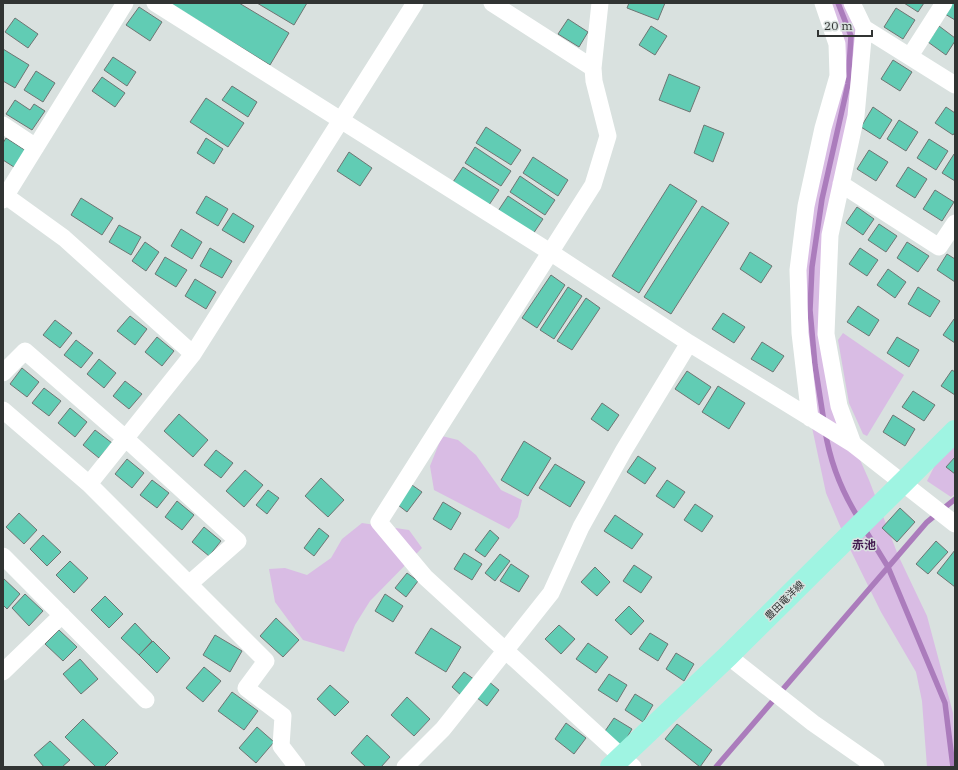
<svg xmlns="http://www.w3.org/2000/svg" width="958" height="770" font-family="'IBM Plex Serif','Noto Sans JP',serif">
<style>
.green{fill:#d9bce4}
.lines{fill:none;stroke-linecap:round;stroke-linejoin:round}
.stream{stroke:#ab7cbc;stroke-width:5.5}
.building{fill:#61ccb4;stroke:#6e7573}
.minor{stroke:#fff;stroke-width:17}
.major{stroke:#9ff4e2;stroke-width:22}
.labels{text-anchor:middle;stroke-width:3;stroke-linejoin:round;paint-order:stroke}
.street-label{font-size:10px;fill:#313433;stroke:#d9e1df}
.quarter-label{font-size:12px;font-weight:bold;fill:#431b50;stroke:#d9e1df}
</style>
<rect width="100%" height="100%" fill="#d9e1df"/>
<!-- green -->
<path class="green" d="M 821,3 L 852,3 L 864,28 L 828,281 L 836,391 L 849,435 L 869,480 L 898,555 L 927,616 L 953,713 L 955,767 L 927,767 L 922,701 L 916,672 L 881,612 L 849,547 L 826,493 L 810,418 L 798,282 L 837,44 Z
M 843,333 L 904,375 L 867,436 L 863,434 L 849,403 L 838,340 Z
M 442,436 L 458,440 L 476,455 L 501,490 L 522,500 L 518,517 L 509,529 L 434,490 L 430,466 Z
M 955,446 L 955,494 L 951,497 L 927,481 L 936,463 Z
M 362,523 L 409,530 L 422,548 L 370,601 L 355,625 L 344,652 L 303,640 L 275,602 L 269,569 L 285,568 L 307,575 L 331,558 L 342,539 Z"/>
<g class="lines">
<!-- stream -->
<path class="stream" d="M 824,422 L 815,365 L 810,310 L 812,267 L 822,199 L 848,84 L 851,36 L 838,3
M 825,430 C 830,462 842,492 859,519
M 864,528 L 888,567 L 945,703 L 953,767
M 716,767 L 927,522 L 955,499"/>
</g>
<!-- building -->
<path class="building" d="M 169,3 L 239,3 L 289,33 L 270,65 Z
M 257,3 L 307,3 L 294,25 Z
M 629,3 L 665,3 L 658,20 L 627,8 Z
M 904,3 L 924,3 L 918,12 Z
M 952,3 L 955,3 L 955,20 L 945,14 Z
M 139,7 L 162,22 L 150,41 L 126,25 Z
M 896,8 L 915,20 L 903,39 L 884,27 Z
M 15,18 L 38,34 L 28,48 L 5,32 Z
M 568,19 L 588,32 L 579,47 L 558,34 Z
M 651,26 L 667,36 L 655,55 L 639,45 Z
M 939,26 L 955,38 L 955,41 L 946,55 L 928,42 Z
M 3,49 L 29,65 L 15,88 L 3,81 Z
M 113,57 L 136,72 L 127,86 L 104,70 Z
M 893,60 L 912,72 L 900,91 L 881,79 Z
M 36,71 L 55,83 L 43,102 L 24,90 Z
M 669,74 L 700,87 L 690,112 L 659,100 Z
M 102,77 L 125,93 L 115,107 L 92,91 Z
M 232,86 L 257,102 L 248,117 L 222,100 Z
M 206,98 L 244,123 L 228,147 L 190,122 Z
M 15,100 L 30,110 L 34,104 L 45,111 L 32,130 L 6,114 Z
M 873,107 L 892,120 L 880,139 L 861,127 Z
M 946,107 L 955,113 L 955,132 L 953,135 L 935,123 Z
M 899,120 L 918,132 L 906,151 L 887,139 Z
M 704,125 L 724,133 L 713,162 L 694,153 Z
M 486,127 L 521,150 L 511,165 L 476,143 Z
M 6,138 L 28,152 L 17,169 L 3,160 L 3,143 Z
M 206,138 L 223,149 L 214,164 L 197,153 Z
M 929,139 L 948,151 L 936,170 L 917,158 Z
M 475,147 L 511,171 L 501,186 L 465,163 Z
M 869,150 L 888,162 L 876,181 L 857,169 Z
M 349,152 L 372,168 L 360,186 L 337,171 Z
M 954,154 L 955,154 L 955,181 L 942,173 Z
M 533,157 L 568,180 L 558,196 L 523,173 Z
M 463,167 L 499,190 L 489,205 L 453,182 Z
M 908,167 L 927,179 L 915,198 L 896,186 Z
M 520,176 L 555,200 L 545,215 L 510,192 Z
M 670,184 L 697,201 L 639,293 L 612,276 Z
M 935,190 L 954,202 L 942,221 L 923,209 Z
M 206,196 L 228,209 L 218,226 L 196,213 Z
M 508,196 L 543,219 L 533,234 L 498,211 Z
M 81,198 L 113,218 L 102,235 L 71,215 Z
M 702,206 L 729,223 L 671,314 L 644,297 Z
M 857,207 L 874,219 L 863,235 L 846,223 Z
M 233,213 L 254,226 L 244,243 L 222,230 Z
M 879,224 L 897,236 L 886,252 L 868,240 Z
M 119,225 L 141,237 L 131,255 L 109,242 Z
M 181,229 L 202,242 L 192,259 L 171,246 Z
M 145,242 L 159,252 L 146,271 L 132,261 Z
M 907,242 L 929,256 L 918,272 L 897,258 Z
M 210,248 L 232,261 L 222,278 L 200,266 Z
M 860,248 L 878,260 L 867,276 L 849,264 Z
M 750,252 L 772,266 L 761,283 L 740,269 Z
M 947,254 L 955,259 L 955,282 L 937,270 Z
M 165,257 L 187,270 L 176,287 L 155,274 Z
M 888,269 L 906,282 L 895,298 L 877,285 Z
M 551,275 L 565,285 L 537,328 L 522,318 Z
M 195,279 L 216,292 L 206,309 L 185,296 Z
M 568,287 L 582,296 L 554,339 L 540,330 Z
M 918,287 L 940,301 L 930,317 L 908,304 Z
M 586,298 L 600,308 L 572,350 L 557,341 Z
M 858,306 L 879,320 L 869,336 L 847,322 Z
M 723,313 L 745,327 L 734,343 L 712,329 Z
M 130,316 L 147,329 L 135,345 L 117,331 Z
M 954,319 L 955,320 L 955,343 L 943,335 Z
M 55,320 L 72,333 L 60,348 L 43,335 Z
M 157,337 L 174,351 L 162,366 L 145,352 Z
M 897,337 L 919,350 L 909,367 L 887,353 Z
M 76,340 L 93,353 L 81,368 L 64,355 Z
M 762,342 L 784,356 L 773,372 L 751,359 Z
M 99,359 L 116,373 L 104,388 L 87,374 Z
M 22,368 L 39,382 L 27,397 L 10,384 Z
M 952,370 L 955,372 L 955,395 L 941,386 Z
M 687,371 L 711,387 L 699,405 L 675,389 Z
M 125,381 L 142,394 L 129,409 L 113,396 Z
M 718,386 L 745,403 L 729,429 L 702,412 Z
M 44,388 L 61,401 L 49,416 L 32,403 Z
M 913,391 L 935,405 L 924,421 L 902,407 Z
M 602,403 L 619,415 L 608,431 L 591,419 Z
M 70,408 L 87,422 L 75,437 L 58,423 Z
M 179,414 L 208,440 L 193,457 L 164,431 Z
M 893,415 L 915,429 L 905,446 L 883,432 Z
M 95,430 L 112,443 L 99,458 L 83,445 Z
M 524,441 L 551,458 L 528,496 L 501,480 Z
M 216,450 L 233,463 L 221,478 L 204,465 Z
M 638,456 L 656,468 L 645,484 L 627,472 Z
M 955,457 L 955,474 L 946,467 Z
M 127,459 L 144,473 L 132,488 L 115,474 Z
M 555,464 L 585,482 L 570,507 L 539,488 Z
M 245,470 L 263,485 L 244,507 L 226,491 Z
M 321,478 L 344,500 L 328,517 L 305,496 Z
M 152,480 L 169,493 L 157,508 L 140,495 Z
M 667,480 L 685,492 L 674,508 L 656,496 Z
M 412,485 L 422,492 L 407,512 L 398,505 Z
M 268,490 L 279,498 L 267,514 L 256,505 Z
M 177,501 L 194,515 L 182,530 L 165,517 Z
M 443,502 L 461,513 L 451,530 L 433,519 Z
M 695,504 L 713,516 L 702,532 L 684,520 Z
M 900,508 L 915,522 L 897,542 L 882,528 Z
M 19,513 L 37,530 L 24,544 L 6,527 Z
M 615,515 L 643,534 L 632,549 L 604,531 Z
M 204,527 L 221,541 L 209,556 L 192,542 Z
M 319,528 L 329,536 L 314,556 L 304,548 Z
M 490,530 L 499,538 L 485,557 L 475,550 Z
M 43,535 L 61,552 L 47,566 L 30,549 Z
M 936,541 L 948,552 L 928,574 L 916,564 Z
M 955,550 L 955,587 L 937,573 Z
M 464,553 L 482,564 L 472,580 L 454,569 Z
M 500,554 L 510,561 L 495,581 L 485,573 Z
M 70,561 L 88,578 L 74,593 L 56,575 Z
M 511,564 L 529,576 L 519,592 L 500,581 Z
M 634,565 L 652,577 L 641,593 L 623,581 Z
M 595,567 L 610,582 L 597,596 L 581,582 Z
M 407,573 L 418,581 L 406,597 L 395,588 Z
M 3,578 L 20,594 L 7,609 L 3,605 Z
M 25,594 L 43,611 L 29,626 L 12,608 Z
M 385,594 L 403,606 L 393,622 L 375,611 Z
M 105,596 L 123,614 L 109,628 L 91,610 Z
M 629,606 L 644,621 L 631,635 L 615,620 Z
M 276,618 L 299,640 L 283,657 L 260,636 Z
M 135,623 L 152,641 L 139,655 L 121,638 Z
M 559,625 L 575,639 L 561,654 L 545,639 Z
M 431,628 L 461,647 L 446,672 L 415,653 Z
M 59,630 L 77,647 L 63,661 L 45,644 Z
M 650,633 L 668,644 L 658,661 L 639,649 Z
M 215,635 L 242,651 L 230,672 L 203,655 Z
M 153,641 L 170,658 L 157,673 L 139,655 Z
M 588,643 L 608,657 L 596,673 L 576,659 Z
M 676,653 L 694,664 L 684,681 L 666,669 Z
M 80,659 L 98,679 L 81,694 L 63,674 Z
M 204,667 L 221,681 L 203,702 L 186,688 Z
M 464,672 L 475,680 L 463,697 L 452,687 Z
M 609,674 L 627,685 L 617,702 L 598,690 Z
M 488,681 L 499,690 L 487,706 L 476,697 Z
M 330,685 L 349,702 L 335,716 L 317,699 Z
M 232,692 L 258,711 L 244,730 L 218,711 Z
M 635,694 L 653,705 L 643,722 L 625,710 Z
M 407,697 L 430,719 L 414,736 L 391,715 Z
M 614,718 L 632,729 L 622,746 L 603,734 Z
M 83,719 L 118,753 L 104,767 L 96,767 L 65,737 Z
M 566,723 L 586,738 L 574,754 L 555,739 Z
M 677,724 L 712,750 L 700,767 L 665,739 Z
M 257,727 L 274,742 L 256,763 L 239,748 Z
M 367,735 L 390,757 L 381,767 L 366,767 L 351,753 Z
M 50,741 L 70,760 L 62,767 L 44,767 L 34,755 Z"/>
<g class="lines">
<!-- minor -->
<path class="minor" d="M 155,3 L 550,252 L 689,343 L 853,444 L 955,524
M 492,3 L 593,68
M 600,3 L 593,68 L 594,81 L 608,136 L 593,185 L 379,522 L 425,577 L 633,767
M 852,3 L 864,28 L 955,85
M 910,56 L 944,3
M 3,125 L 36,147
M 841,184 L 939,247 L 955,223
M 3,194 L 64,238 L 193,354
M 3,200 L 125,3
M 3,373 L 25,351 L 125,438 L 238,541 L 189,584
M 3,410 L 89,484 L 266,661 L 246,688 L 283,716 L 281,746 L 297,767
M 810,418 L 800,333 L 798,270 L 806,206 L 823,128 L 838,76 L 837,44 L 823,3
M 853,444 L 839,406 L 826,334 L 830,235 L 856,116 L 864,28
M 89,484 L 193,354 L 415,3
M 3,556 L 146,700
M 728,656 L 813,723 L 876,767
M 3,672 L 62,615
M 405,767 L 443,729 L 551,593 L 581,527 L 624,450 L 689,343"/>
<!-- major -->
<path class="major" d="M 611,767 L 728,656 L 955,431"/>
</g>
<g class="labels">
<!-- street labels -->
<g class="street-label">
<text transform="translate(784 600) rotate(-45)" y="4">豊田竜洋線</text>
</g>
<!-- quarter labels -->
<g class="quarter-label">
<text x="864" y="549">赤池</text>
</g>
</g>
<!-- border -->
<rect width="958" height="770" fill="none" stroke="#313433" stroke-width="8"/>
<!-- scale -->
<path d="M818 30v6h54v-6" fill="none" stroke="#313433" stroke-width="2"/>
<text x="824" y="30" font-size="12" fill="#313433" stroke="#d9e1df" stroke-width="3" paint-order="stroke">20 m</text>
</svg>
